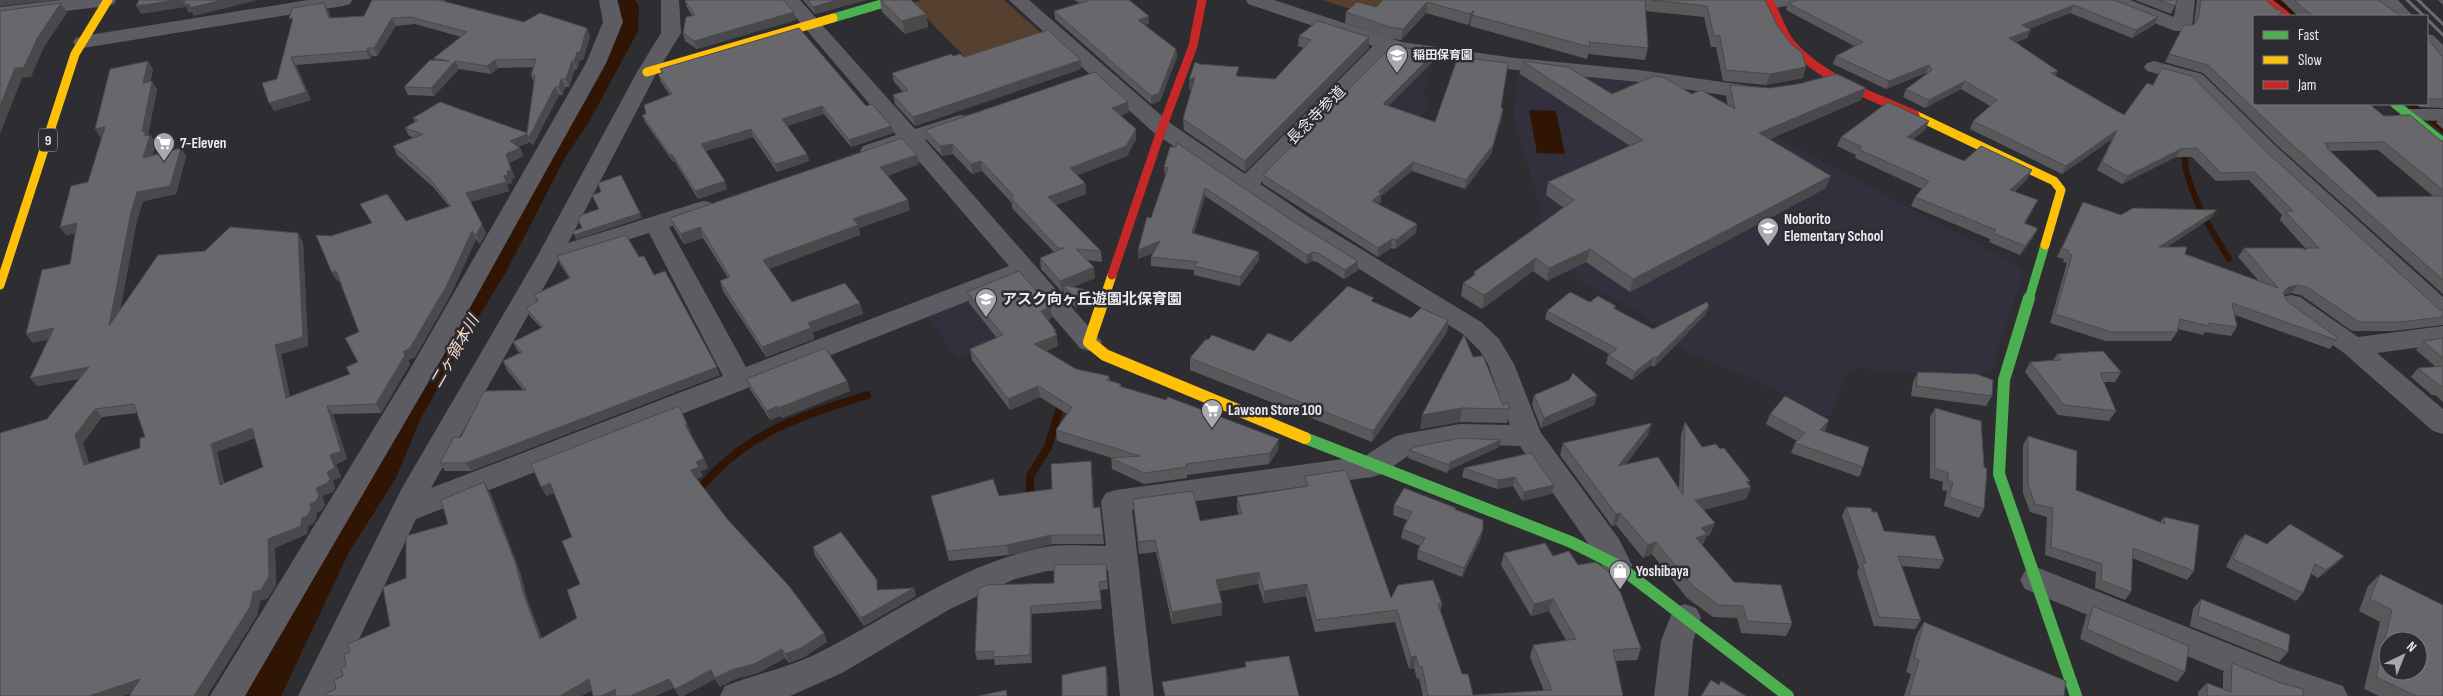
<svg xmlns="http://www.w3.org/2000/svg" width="2443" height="696" font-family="'Sofia Sans Condensed','Noto Sans JP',sans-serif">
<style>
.built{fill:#32303c}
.green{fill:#584031}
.water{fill:#301404}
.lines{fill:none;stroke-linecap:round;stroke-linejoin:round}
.stream-far1{stroke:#301404;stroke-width:6}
.stream{stroke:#301404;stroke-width:8}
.street{fill:#5d5c62;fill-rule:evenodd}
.fast-far1{stroke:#4caf50;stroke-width:9}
.fast{stroke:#4caf50;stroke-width:12}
.slow-far1{stroke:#ffc107;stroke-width:9}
.slow{stroke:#ffc107;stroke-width:12}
.jam{stroke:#c62828;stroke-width:9}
.rail{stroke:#6c6b70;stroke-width:3}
.wall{fill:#59595c;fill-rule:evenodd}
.shaded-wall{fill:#49484b}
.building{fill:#68676b;stroke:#49484b;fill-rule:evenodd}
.labels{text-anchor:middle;stroke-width:5;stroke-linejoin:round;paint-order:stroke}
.far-poi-label{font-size:12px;font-weight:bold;fill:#ebeaef;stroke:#2d2c33;text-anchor:start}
.shield{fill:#2d2c33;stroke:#b2b1b7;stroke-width:1}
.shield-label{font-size:14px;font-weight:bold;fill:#ebeaef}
.street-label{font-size:15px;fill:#ebeaef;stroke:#2d2c33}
.poi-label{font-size:15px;font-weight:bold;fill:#ebeaef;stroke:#2d2c33;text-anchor:start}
.water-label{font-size:16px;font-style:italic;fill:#f8d9c6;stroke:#2d2c33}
</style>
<rect width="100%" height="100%" fill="#2e2d32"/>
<!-- built -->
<path class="built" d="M 1435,56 L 1423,92 L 1428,107 L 1419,121 L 1343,96 Z
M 1518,70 L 1637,82 L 1696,93 L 2024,269 L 1991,373 L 1970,376 L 1901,372 L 1859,368 L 1846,374 L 1830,416 L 1825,416 L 1758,382 L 1687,352 L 1637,311 L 1584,284 L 1566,268 L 1539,226 L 1541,209 L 1513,118 Z
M 1012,281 L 1046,321 L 958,358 L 926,315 Z"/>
<!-- green -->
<path class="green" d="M 923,0 L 1004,0 L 1041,33 L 966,58 L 912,3 Z
M 1322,0 L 1390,0 L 1380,18 Z"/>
<!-- water -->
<path class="water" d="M 618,0 L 635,0 L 639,6 L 638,31 L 589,122 L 566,156 L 506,272 L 468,334 L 420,420 L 396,478 L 349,552 L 281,696 L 242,696 L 575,119 C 591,90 631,33 618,0 Z
M 1529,110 L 1556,111 L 1565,154 L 1537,153 Z"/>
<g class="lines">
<!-- stream-far1 -->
<path class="stream-far1" d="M 2277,0 L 2298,16
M 2410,104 L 2443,129
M 2184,147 C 2186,155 2184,163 2186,170 C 2194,202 2212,232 2229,259"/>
<!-- stream -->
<path class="stream" d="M 697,492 C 744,433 798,417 867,395
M 1030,500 L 1030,476 L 1048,447 L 1060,407 L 1064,403"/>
<!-- street -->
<path class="street" d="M 60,0 L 116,0 L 114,4 L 107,6 L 0,19 L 0,7 Z
M 308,0 L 352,0 L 350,4 L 343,6 L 83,48 L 76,46 L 73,42 L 76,38 L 83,36 Z
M 599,0 L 617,0 L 623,22 L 606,63 L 432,376 L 245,696 L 210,696 L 409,371 L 586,63 L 603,22 Z
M 661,0 L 679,0 L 681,33 L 657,72 L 568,243 L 696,203 L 704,201 L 712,203 L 716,208 L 712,213 L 669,227 L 746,367 L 1009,266 L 906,146 L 871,158 L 863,156 L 860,151 L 863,146 L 896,135 L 781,0 L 800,0 L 915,129 L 960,115 L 968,116 L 971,121 L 968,126 L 925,140 L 1102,342 L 1098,348 L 1089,351 L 1080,348 L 1021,280 L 416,519 L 332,696 L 298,696 L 402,488 L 538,255 L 637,72 L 661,33 ZM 649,233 L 723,376 L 431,488 L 559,260 L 572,258 Z
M 1009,0 L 1029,0 L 1170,123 L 1245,174 L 1373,46 L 1248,4 L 1246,0 L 1274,0 L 1402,42 L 1515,58 L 1639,70 L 1771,89 L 1774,93 L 1771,97 L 1764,99 L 1735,97 L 1639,82 L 1515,70 L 1390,51 L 1260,184 L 1310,218 L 1481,322 L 1499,339 L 1514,364 L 1541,433 L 1619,539 L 1632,565 L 1628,574 L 1617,577 L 1606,574 L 1597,556 L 1520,446 L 1460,444 L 1412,453 L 1382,474 L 1372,477 L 1132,510 L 1154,696 L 1120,696 L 1108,570 L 1047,571 L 1015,579 L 950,609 L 842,673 L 790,696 L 720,696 L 725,686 C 756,674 788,668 818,653 C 893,616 961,563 1045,547 C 1064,544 1086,546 1106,546 L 1101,501 L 1106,493 L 1116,490 L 1365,456 L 1394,437 L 1404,434 L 1460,424 L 1510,425 L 1488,364 L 1480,351 L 1463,334 L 1294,228 L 1154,133 Z
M 1763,0 L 1798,0 L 1796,4 L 1770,9 L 1763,7 L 1761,3 Z
M 2104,0 L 2130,0 L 2174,17 L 2177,0 L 2195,0 L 2192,27 L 2189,31 L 2175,31 L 2106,4 Z
M 2378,0 L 2398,0 L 2413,16 L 2392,16 Z
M 2427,34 L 2434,36 L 2443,45 L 2443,63 L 2436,61 L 2427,51 Z
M 2154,61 L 2202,74 L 2279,149 L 2443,297 L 2443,319 L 2434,317 L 2263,159 L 2188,82 L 2147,71 L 2144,67 L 2147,63 Z
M 2410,109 L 2443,109 L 2443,121 L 2402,120 L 2399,115 L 2402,110 Z
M 2291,295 L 2300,297 L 2358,337 L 2443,326 L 2443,344 L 2377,353 L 2443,409 L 2443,434 L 2433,431 L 2344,353 L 2282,309 L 2278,303 L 2282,297 Z
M 2036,567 L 2290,668 L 2343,686 L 2348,696 L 2286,696 L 2272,691 L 2025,589 L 2020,580 L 2025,571 Z
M 1685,604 L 1696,608 L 1701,617 L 1693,641 L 1688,696 L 1654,696 L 1661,641 L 1674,608 Z"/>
<!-- fast-far1 -->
<path class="fast-far1" d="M 833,18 L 895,0
M 2395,104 L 2443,142
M 2029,299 L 2045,245"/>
<!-- fast -->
<path class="fast" d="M 2029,298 L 2004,380 L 1999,474 L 2076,696
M 1305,438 L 1571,542 L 1617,565 L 1788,696"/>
<!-- slow-far1 -->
<path class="slow-far1" d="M 647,72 L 833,18
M 1915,115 L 2054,181 L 2061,190 L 2045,245
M 0,285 L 75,54 L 108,0
M 1104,299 L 1112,275"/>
<!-- slow -->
<path class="slow" d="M 1104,298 L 1089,342 L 1105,355 L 1305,438"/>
<!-- jam -->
<path class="jam" d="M 1768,0 C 1777,14 1781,32 1791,44 C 1822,80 1873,96 1915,115
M 2266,0 L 2286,16
M 1112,275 L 1162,128 L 1193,46 L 1202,0"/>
<!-- rail -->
<path class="rail" d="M 2407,0 L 2424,16
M 2418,0 L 2443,24
M 2427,19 L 2443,35"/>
</g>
<!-- wall -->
<path class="wall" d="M 372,0 L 445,0 L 445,2 L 524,22 L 590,36 L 583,60 L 580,60 L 577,69 L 575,69 L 569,87 L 565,87 L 562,95 L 559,95 L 533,145 L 530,142 L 518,147 L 520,148 L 523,156 L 509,163 L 515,178 L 511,179 L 512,183 L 507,184 L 509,191 L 470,202 L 486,233 L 480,244 L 476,239 L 451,294 L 415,357 L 408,360 L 410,364 L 381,413 L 333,414 L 347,459 L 336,464 L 341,477 L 333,480 L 335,488 L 333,492 L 322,496 L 325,505 L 322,510 L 316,513 L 317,517 L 313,524 L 308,526 L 307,534 L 275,548 L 276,585 L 268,598 L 260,601 L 257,616 L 130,693 L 47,419 L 79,379 L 37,386 L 30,378 L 48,339 L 33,343 L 70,264 L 75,233 L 66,235 L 60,227 L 88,182 L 102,137 L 100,137 L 153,69 L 150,82 L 157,89 L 148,135 L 150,135 L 156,143 L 152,156 L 181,148 L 186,156 L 176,194 L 143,201 L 137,220 L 120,310 L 205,251 L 303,242 L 308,346 L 281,354 L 290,397 L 350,374 L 358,362 L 359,332 L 340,280 L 337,281 L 331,236 L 372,223 L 360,204 L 406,221 L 449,206 L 433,187 L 397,155 L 393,146 L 414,138 L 409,136 L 405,128 L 415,122 L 413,118 L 527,133 L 534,83 L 531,75 L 534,67 L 498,68 L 491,74 L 459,69 L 434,96 L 408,95 L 404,87 L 435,60 L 434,58 L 461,37 L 415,24 L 396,26 L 377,56 L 372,56 L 370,59 L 296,65 L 311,100 L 274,111 L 277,79 L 292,23 L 328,10 L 331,18 L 364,16 ZM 137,413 L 145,437 L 140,448 L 89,464 L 83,443 L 102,417 ZM 255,438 L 263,467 L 224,483 L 217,452 Z
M 803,0 L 866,0 L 815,14 Z
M 880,0 L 911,0 L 926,14 L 928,27 L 905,34 L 882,12 Z
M 1074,0 L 1129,0 L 1149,24 L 1145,25 L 1176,49 L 1177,57 L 1160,101 L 1151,104 L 1055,19 L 1054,11 L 1080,3 Z
M 1383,0 L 1765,0 L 1803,78 L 1766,85 L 1723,81 L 1716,47 L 1711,47 L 1704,17 L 1645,11 L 1648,48 L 1645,60 L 1588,54 L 1587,59 L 1470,26 L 1471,23 L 1468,25 L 1426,13 L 1401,40 L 1388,38 L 1345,23 L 1346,12 L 1376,7 Z
M 2114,0 L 2158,17 L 2154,25 L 2132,38 L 2070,13 L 2029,29 L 2027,38 L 2016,42 L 2056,76 L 2124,115 L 2267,152 L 2440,310 L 2443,310 L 2443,325 L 2393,331 L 2352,331 L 2301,295 L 2291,293 L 2283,295 L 2287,301 L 2336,340 L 2330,349 L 2235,315 L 2237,327 L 2231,336 L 2205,332 L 2203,335 L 2178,329 L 2177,332 L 2171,341 L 2105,341 L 2050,323 L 2067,263 L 2063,262 L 2064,259 L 2057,257 L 2083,202 L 2121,215 L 2211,218 L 2167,247 L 2185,254 L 2259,281 L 2238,257 L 2244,248 L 2307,250 L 2280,220 L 2282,215 L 2249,180 L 2216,181 L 2192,157 L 2176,157 L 2122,184 L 2097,170 L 2112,139 L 2062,174 L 1970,129 L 1973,121 L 1990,106 L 1961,89 L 1925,108 L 1903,97 L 1906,89 L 1927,74 L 1926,73 L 1886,89 L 1833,64 L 1836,56 L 1854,46 L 1786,10 L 1788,3 Z
M 2135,0 L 2177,0 L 2175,6 L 2171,14 Z
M 2197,0 L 2266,0 L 2254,16 L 2254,104 L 2384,116 L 2440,140 L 2443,141 L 2443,294 L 2280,148 L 2203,73 L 2165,62 L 2184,25 L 2193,25 L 2194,24 ZM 2378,150 L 2433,196 L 2378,197 L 2330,151 Z
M 2281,0 L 2378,0 L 2401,16 L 2298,16 Z
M 2438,0 L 2443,0 L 2443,5 Z
M 685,1 L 794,12 L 796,20 L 697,49 L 685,41 L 683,33 L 692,15 L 687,8 Z
M 1299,36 L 1369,37 L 1369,48 L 1245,172 L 1184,130 L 1183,119 L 1192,89 L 1189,90 L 1199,64 L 1238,76 L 1275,79 L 1304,48 L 1298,46 Z
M 2427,39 L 2440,54 L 2443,56 L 2443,108 L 2420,107 L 2416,104 L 2427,104 Z
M 1435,52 L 1434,60 L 1388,106 L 1435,122 L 1501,108 L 1502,117 L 1491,154 L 1465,189 L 1412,171 L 1381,196 L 1381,202 L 1378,204 L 1416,233 L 1395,249 L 1391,248 L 1378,257 L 1263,184 L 1263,175 Z
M 953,56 L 964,57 L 1081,60 L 1081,69 L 915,126 L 895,104 L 893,95 L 903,92 L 894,82 L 892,73 Z
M 1522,61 L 1612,94 L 1692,94 L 1728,105 L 1726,98 L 1730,85 L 1861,100 L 1770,139 L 1826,188 L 1630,292 L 1586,262 L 1547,281 L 1533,271 L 1482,309 L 1461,296 L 1463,283 L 1473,276 L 1474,272 L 1564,208 L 1546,195 L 1548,182 L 1630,146 L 1520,74 Z
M 660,69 L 866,106 L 893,133 L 851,147 L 824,114 L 787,126 L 807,154 L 809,161 L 777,172 L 753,137 L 705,151 L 727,189 L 698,199 L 675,162 L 673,162 L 645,122 L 642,115 L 646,114 L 670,95 L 661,82 L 658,74 L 662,73 Z
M 1128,102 L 1129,112 L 1120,116 L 1136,129 L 1136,139 L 1127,156 L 1077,175 L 1085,183 L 1086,194 L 1055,205 L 1101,251 L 1102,262 L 1087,260 L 1095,278 L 1073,287 L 1088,300 L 1087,303 L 1076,308 L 1064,295 L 1064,291 L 1062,292 L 1041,269 L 1040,258 L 1054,252 L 1012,208 L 1012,203 L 982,171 L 972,174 L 953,154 L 942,156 L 927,140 L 925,130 Z
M 2442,115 L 2443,115 L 2443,129 L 2436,123 Z
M 1925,130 L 1913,139 L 1964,161 L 2032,170 L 2027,179 L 2014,192 L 2033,210 L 2025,223 L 2037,230 L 2032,239 L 2020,255 L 1989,242 L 1990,239 L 1911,206 L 1915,197 L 1922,189 L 1855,158 L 1856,155 L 1837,146 L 1841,137 Z
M 1170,147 L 1293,221 L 1358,261 L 1358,270 L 1344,279 L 1317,262 L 1312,261 L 1306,264 L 1205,196 L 1194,233 L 1259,252 L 1259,260 L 1240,286 L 1194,275 L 1194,270 L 1151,266 L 1151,257 L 1154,252 L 1138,259 L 1138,250 L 1151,218 L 1165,176 L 1164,167 Z
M 917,155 L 919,164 L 887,176 L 910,210 L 859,228 L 860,235 L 769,269 L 792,302 L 860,303 L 863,314 L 813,332 L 814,339 L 766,357 L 723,291 L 720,281 L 728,278 L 703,238 L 684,244 L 674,228 L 670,218 Z
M 557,256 L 639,257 L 654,275 L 720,375 L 471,471 L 445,471 L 440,463 L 461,437 L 523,390 L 507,370 L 503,361 L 520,353 L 517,350 L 513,342 L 541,328 L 530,316 L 526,308 L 537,301 L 534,295 L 569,278 L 560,264 Z
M 967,292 L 1052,318 L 1048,320 L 1056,331 L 1058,346 L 1046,351 L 1076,369 L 1109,376 L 1110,381 L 1121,384 L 1121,387 L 1278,450 L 1269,464 L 1187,475 L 1187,478 L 1144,484 L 1112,469 L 1111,458 L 1112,458 L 1057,441 L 1056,430 L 1067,414 L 1040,397 L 1010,410 L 972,360 L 970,349 L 997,338 L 969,303 Z
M 1373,302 L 1411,318 L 1448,320 L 1447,332 L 1372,442 L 1190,370 L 1190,358 L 1208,340 L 1254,351 L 1291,342 Z
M 1590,302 L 1616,306 L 1615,309 L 1653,329 L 1706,314 L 1654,367 L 1651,365 L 1632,380 L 1606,364 L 1608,355 L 1609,354 L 1545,319 L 1547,311 Z
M 2443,338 L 2443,402 L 2435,395 L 2432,395 L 2411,377 L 2418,368 L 2436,367 L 2416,350 L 2423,341 Z
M 2057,354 L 2121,372 L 2115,382 L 2104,382 L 2116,411 L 2109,421 L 2058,415 L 2025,372 L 2030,362 L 2053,360 Z
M 1473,357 L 1503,405 L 1510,409 L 1507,423 L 1460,422 L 1420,429 Z
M 1918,372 L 1992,396 L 1986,406 L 1911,396 L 1913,382 Z
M 746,379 L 847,381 L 850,391 L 782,418 L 780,416 L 770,420 L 750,389 Z
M 1534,395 L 1597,395 L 1594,405 L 1541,428 L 1532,405 Z
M 1935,408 L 1984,509 L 1979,518 L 1944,506 L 1947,491 L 1942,490 L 1943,482 L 1930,478 L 1930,417 Z
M 1770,414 L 1829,420 L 1825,430 L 1823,432 L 1863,467 L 1859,477 L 1791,453 L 1795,443 L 1797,441 L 1766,424 Z
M 1685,422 L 1702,447 L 1748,484 L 1751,487 L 1746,499 L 1703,510 L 1710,535 L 1706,537 L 1702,546 L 1734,582 L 1792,624 L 1786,636 L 1741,633 L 1737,618 L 1713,617 L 1687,598 L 1652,554 L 1643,558 L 1616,525 L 1612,526 L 1560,455 L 1563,443 L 1648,435 L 1625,465 L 1679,489 L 1681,435 Z
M 687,424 L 691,433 L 690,434 L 708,468 L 700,471 L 703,476 L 696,479 L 728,520 L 824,633 L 827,642 L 804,657 L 789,663 L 785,658 L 758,673 L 735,679 L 720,687 L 715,679 L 683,696 L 679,696 L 674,688 L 655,696 L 593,696 L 592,690 L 581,696 L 326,696 L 336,689 L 343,676 L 350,652 L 390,626 L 406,578 L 448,524 L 490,492 L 520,572 L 528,602 L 542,638 L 577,618 L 580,584 L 572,537 L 554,493 L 546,496 Z
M 2028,436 L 2076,490 L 2160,522 L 2164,517 L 2194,571 L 2187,580 L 2132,558 L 2131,592 L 2125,600 L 2095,588 L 2096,572 L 2045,555 L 2047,517 L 2030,512 L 2023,493 L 2023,445 Z
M 1499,447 L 1449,470 L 1447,473 L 1408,458 L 1409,450 Z
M 1531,453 L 1554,485 L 1551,494 L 1522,501 L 1513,486 L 1497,489 L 1462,477 L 1464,468 Z
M 1091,461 L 1094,508 L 1100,507 L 1104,544 L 1052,544 L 1009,555 L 949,561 L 931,496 L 999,496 L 1052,489 Z
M 1305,476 L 1391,598 L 1442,604 L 1440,611 L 1462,674 L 1473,695 L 1544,691 L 1530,657 L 1533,645 L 1566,640 L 1549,611 L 1531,616 L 1501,565 L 1504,553 L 1553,556 L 1578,565 L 1641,648 L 1637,660 L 1616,661 L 1623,696 L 1423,696 L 1419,678 L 1417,679 L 1414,668 L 1409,669 L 1395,622 L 1315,632 L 1306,596 L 1264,603 L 1258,584 L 1219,591 L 1222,615 L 1172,624 L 1156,552 L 1139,554 L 1133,499 L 1200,521 L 1239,515 L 1237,509 L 1237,497 L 1304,486 Z
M 1394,505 L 1456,508 L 1455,510 L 1481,538 L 1462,577 L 1417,559 L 1418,550 L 1420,546 L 1401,538 L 1403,529 L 1407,520 L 1393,515 Z
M 1846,507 L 1872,512 L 1884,531 L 1944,560 L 1939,569 L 1901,566 L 1921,620 L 1915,629 L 1874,626 L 1857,572 L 1859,567 L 1842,516 Z
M 2245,534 L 2267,544 L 2344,556 L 2336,564 L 2318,578 L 2311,574 L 2303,593 L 2296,601 L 2226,567 L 2238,542 Z
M 813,547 L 879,590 L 914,588 L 916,596 L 864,626 L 815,556 Z
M 1106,564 L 1108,589 L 1100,590 L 1102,609 L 1032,614 L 1032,663 L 995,665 L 994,659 L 977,660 L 975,652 L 1054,583 Z
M 2380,574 L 2443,696 L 2379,696 L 2364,689 L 2380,622 L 2359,611 L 2368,586 Z
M 2201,599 L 2288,652 L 2279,662 L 2190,626 L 2193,609 Z
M 2093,606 L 2185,672 L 2177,682 L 2128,661 L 2080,639 L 2086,616 Z
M 1924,622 L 2064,696 L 1904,696 L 1911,674 L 1906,672 L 1916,636 Z
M 2232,663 L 2303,696 L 2198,696 L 2198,692 L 2207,683 L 2223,689 L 2223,673 Z"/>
<!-- shaded-wall -->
<path class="shaded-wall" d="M 0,0 L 58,0 L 0,6 Z
M 178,0 L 258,0 L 194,16 L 192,12 L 189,13 L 186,7 L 141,14 L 136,6 Z
M 837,0 L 866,0 L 815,14 L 813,7 Z
M 1427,2 L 1426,13 L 1401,40 L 1403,29 Z
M 61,3 L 67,13 L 44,47 L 31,77 L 22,78 L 0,134 L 0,106 L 15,68 Z
M 324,3 L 328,10 L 333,26 L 329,18 Z
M 2074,5 L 2070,13 L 2019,33 L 2022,25 Z
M 1474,10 L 1471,23 L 1468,25 L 1470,14 Z
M 794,12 L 796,20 L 697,49 L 694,41 Z
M 926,14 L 928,27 L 905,34 L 902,21 Z
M 1149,16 L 1149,24 L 1138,28 L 1138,20 Z
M 2158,17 L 2154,25 L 2132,38 L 2136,30 Z
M 392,18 L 396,26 L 377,56 L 374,48 Z
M 587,28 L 590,36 L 583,60 L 580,60 L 577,69 L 574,61 L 577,52 Z
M 2031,30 L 2027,38 L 2006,46 L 2009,38 Z
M 1369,37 L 1369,48 L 1245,172 L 1245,161 Z
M 368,48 L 372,56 L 370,59 L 366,51 Z
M 1176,49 L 1177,57 L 1160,101 L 1151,104 L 1151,96 Z
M 1435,52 L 1434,60 L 1382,112 L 1383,104 Z
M 291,57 L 296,65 L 311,100 L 274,111 L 269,103 Z
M 495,60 L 498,68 L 491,74 L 487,66 Z
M 1081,60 L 1081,69 L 915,126 L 913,117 Z
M 148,61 L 153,69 L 148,91 L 143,83 Z
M 455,61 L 459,69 L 434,96 L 431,88 Z
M 572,61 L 575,69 L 569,87 L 566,79 Z
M 1929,65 L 1926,73 L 1886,89 L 1889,81 Z
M 1806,67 L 1803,78 L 1766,85 L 1770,74 Z
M 2058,71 L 2054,79 L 2051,73 Z
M 1195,77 L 1195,88 L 1189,90 L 1189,80 Z
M 561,79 L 565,87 L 562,95 L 559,87 Z
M 152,81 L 157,89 L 148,135 L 150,135 L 156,143 L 148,167 L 143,158 L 142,132 Z
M 1965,81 L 1961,89 L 1925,108 L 1929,100 Z
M 555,87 L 559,95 L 533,145 L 529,137 Z
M 1866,88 L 1861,100 L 1755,145 L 1759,133 Z
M 1128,102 L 1129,112 L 1113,118 L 1112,108 Z
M 822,106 L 824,114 L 784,127 L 782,119 Z
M 1503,108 L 1502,117 L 1491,154 L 1465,189 L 1466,180 Z
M 1929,121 L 1925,130 L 1904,145 L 1907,137 Z
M 891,126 L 893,133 L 851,147 L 849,140 Z
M 105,127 L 110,135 L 100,137 L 95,129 Z
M 751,129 L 753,137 L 703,152 L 701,144 Z
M 1136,129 L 1136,139 L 1127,156 L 1071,178 L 1070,168 Z
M 2117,130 L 2112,139 L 2062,174 L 2066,166 Z
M 527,134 L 530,142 L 513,149 L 510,141 Z
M 952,144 L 953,154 L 942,156 L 940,146 Z
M 181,148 L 186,156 L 176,194 L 143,201 L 137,220 L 115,335 L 109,326 L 131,212 L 137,192 Z
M 520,148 L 523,156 L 509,163 L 515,178 L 511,179 L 512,183 L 507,184 L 509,191 L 470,202 L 466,193 L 504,176 L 507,171 L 506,154 Z
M 2181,149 L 2176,157 L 2122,184 L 2127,176 Z
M 672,154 L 675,162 L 673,162 L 670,155 Z
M 807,154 L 809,161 L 777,172 L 775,164 Z
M 917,155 L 919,164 L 882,177 L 880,167 Z
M 981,161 L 982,171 L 972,174 L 971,164 Z
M 1413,162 L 1412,171 L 1381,196 L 1381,202 L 1371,210 L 1372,201 L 1378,192 Z
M 2032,170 L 2027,179 L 2005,199 L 2010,190 Z
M 1831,176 L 1826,188 L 1630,292 L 1633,279 Z
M 725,181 L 727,189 L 698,199 L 695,191 Z
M 1085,183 L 1086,194 L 1049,208 L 1048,197 Z
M 1205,188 L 1205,196 L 1192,241 L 1192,233 Z
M 908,200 L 910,210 L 859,228 L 860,235 L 766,270 L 763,260 L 853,219 Z
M 2217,210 L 2211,218 L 2154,255 L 2159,247 Z
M 640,213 L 642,218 L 576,240 L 574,235 Z
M 77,223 L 83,231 L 66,235 L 60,227 Z
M 482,224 L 486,233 L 480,244 L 476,235 Z
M 1417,224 L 1416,233 L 1395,249 L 1396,240 Z
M 700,227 L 703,238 L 684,244 L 681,234 Z
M 2037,230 L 2032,239 L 2020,255 L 2025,246 Z
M 472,231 L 476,239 L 451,294 L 415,357 L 408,360 L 410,364 L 381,413 L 376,404 L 403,352 Z
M 298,233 L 303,242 L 308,346 L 281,354 L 292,407 L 286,398 L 275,345 Z
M 1392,239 L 1391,248 L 1378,257 L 1378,248 Z
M 1160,241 L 1161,250 L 1138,259 L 1138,250 Z
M 1590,249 L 1586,262 L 1547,281 L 1549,268 Z
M 1259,252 L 1259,260 L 1240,286 L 1240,277 Z
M 1313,252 L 1312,261 L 1306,264 L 1307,255 Z
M 1536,258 L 1533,271 L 1482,309 L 1484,295 Z
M 1358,261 L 1358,270 L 1344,279 L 1345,270 Z
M 1094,267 L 1095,278 L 1067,290 L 1063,285 L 1064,291 L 1062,292 L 1060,281 Z
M 336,271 L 341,280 L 337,281 L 332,273 Z
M 2298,285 L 2291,293 L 2282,295 L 2288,287 Z
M 1087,290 L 1088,300 L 1087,303 L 1076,308 L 1075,298 Z
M 860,303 L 863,314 L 813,332 L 814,339 L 766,357 L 762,347 L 808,323 Z
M 1709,306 L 1706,314 L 1654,367 L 1656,358 Z
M 1050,307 L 1052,318 L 1042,322 L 1041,311 Z
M 1448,320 L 1447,332 L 1372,442 L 1373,431 Z
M 54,328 L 61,336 L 33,343 L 26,334 Z
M 1054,331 L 1056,331 L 1058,346 L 1035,355 L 1034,344 Z
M 1654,357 L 1651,365 L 1632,380 L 1635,372 Z
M 89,367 L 95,376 L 37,386 L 30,378 Z
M 717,367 L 720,375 L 471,471 L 466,463 Z
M 847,381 L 850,391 L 782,418 L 778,408 Z
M 1038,386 L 1040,397 L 1010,410 L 1008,399 Z
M 1597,395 L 1594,405 L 1541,428 L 1544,418 Z
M 327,406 L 333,414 L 347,459 L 336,464 L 341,477 L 333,480 L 335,488 L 333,492 L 322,496 L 325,505 L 322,510 L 316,513 L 317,517 L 313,524 L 308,526 L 307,534 L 275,548 L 276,585 L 268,598 L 260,601 L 257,616 L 207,696 L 194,696 L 253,592 L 268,539 L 302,518 L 310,504 L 316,488 L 327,472 L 330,455 Z
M 777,406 L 780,416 L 770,420 L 767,411 Z
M 1462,408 L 1460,422 L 1420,429 L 1422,415 Z
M 95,409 L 102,417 L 83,443 L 92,474 L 84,465 L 75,435 Z
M 1829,420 L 1825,430 L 1815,440 L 1820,430 Z
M 1652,423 L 1648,435 L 1614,479 L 1618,466 Z
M 687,424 L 691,433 L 689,434 L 685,425 Z
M 252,428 L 258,437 L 217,452 L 226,494 L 220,485 L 211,444 Z
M 1279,439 L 1278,450 L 1269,464 L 1270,453 Z
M 1501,440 L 1499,447 L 1449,470 L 1447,473 L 1449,465 L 1450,462 Z
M 704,458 L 708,468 L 700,471 L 703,476 L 694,480 L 690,470 L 696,462 Z
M 1091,461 L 1092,471 L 1094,517 L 1093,508 Z
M 1515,477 L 1513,486 L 1497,489 L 1498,480 Z
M 1750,481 L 1747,488 L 1751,487 L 1746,499 L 1690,513 L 1695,500 Z
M 484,482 L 490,492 L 520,572 L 528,602 L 545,648 L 540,639 Z
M 550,483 L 555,493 L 546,496 L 541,487 Z
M 1554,485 L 1551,494 L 1522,501 L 1524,492 Z
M 1620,513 L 1616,525 L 1612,526 L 1616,514 Z
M 1715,523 L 1710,535 L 1706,537 L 1702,547 L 1696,538 L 1701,528 Z
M 1483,529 L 1481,538 L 1462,577 L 1464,568 Z
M 1051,535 L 1052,544 L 1009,555 L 1007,545 Z
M 1656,542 L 1652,554 L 1643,558 L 1648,545 Z
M 2344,556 L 2336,564 L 2318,578 L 2326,570 Z
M 1259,572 L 1258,584 L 1216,592 L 1216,580 Z
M 1307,584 L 1306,596 L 1264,603 L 1264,591 Z
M 914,588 L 916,596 L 864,626 L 861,618 Z
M 1553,599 L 1549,611 L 1531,616 L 1534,604 Z
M 1222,603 L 1222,615 L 1172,624 L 1172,612 Z
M 1031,606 L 1032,614 L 1032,663 L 1030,655 Z
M 824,633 L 827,642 L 804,657 L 789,663 L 785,654 Z
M 782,649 L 785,658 L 758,673 L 735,679 L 720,687 L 715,678 L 731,670 Z
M 1416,656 L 1414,668 L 1409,669 L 1411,657 Z
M 1106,666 L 1108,680 L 1108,696 L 1107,696 Z
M 711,670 L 715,679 L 683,696 L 679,696 L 675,689 Z
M 140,679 L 148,688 L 123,696 L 89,696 Z
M 589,679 L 594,689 L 581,696 L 560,696 Z
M 669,679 L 674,688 L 655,696 L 630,696 Z
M 616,689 L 620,696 L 601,696 Z"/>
<!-- building -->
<path class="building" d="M 139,0 L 178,0 L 136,6 Z
M 185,0 L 222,0 L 189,8 L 190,4 L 184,5 Z
M 372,0 L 439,0 L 524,22 L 540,13 L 587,28 L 580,52 L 577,52 L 574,61 L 572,61 L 566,79 L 561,79 L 559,87 L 555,87 L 529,137 L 527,134 L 510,141 L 520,148 L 506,154 L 511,170 L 507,171 L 508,175 L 504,176 L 506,182 L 466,193 L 482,224 L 476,235 L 472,231 L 447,285 L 410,348 L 403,352 L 405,355 L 376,404 L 327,406 L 341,451 L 330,455 L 335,468 L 327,472 L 330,479 L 327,483 L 316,488 L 319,496 L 315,502 L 310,504 L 311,509 L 307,516 L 302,518 L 301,526 L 268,539 L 269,576 L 261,590 L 253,592 L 250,607 L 194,696 L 129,696 L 140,679 L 89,696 L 0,696 L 0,433 L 47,419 L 89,367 L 30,378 L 54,328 L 26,334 L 42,270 L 70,264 L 77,223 L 60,227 L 71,186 L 88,182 L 105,127 L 95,129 L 110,69 L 148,61 L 143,83 L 152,81 L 142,132 L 145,131 L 145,136 L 150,135 L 143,158 L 181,148 L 170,186 L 137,192 L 131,212 L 109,326 L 158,255 L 205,251 L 230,227 L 298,233 L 303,337 L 275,345 L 286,398 L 350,374 L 346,367 L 358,362 L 345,338 L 359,332 L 336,271 L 332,273 L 316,235 L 331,236 L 372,223 L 360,204 L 387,194 L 406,221 L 451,206 L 429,178 L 393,146 L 423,134 L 405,128 L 418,120 L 413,118 L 440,102 L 527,133 L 535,75 L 531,75 L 536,59 L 495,60 L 487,66 L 455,61 L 431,88 L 404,87 L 430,60 L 449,61 L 434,58 L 467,32 L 411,17 L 392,18 L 374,48 L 368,48 L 366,51 L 291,57 L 306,92 L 269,103 L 262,83 L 277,79 L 293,18 L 289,19 L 292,8 L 324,3 L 329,18 L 364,16 ZM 134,404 L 145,437 L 140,438 L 140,448 L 84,465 L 75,435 L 95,409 ZM 252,428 L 263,467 L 220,485 L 211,444 Z
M 687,0 L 783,0 L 794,12 L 694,41 L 683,33 L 686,17 L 695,15 L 685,1 Z
M 808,0 L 837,0 L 813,7 Z
M 881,0 L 911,0 L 926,14 L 902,21 Z
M 1087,0 L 1129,0 L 1149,16 L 1138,20 L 1176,49 L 1159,93 L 1151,96 L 1054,11 L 1088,1 Z
M 1383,0 L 1645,0 L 1648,48 L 1589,42 L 1590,47 L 1472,15 L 1474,10 L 1470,14 L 1427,2 L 1403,29 L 1390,27 L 1346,12 L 1357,2 L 1376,7 Z
M 1652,0 L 1765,0 L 1777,25 L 1790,43 L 1802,53 L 1806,67 L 1770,74 L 1726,70 L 1720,36 L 1714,36 L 1707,6 Z
M 1797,0 L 2114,0 L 2158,17 L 2136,30 L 2074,5 L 2022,25 L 2031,30 L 2009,38 L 2058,71 L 2051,73 L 2124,115 L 2147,83 L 2153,85 L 2162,68 L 2192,76 L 2267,152 L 2440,310 L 2443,310 L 2443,317 L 2400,322 L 2359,322 L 2307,287 L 2298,285 L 2288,287 L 2283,293 L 2287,301 L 2338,338 L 2336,340 L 2232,303 L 2237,327 L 2209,323 L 2209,326 L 2180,319 L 2177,332 L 2111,332 L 2055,314 L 2072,255 L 2068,253 L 2069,251 L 2062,248 L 2083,202 L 2121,215 L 2133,208 L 2217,210 L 2159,247 L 2187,247 L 2185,254 L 2278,288 L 2244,248 L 2302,248 L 2306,250 L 2308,248 L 2319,248 L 2285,211 L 2293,211 L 2254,172 L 2221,173 L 2197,148 L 2181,149 L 2127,176 L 2102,162 L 2117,130 L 2066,166 L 1973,121 L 1997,100 L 1965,81 L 1929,100 L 1906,89 L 1932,70 L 1929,65 L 1889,81 L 1836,56 L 1863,42 L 1788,3 Z
M 2159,0 L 2177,0 L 2175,6 Z
M 2201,0 L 2266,0 L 2277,10 L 2283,10 L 2278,16 L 2254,16 L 2254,104 L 2369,104 L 2384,116 L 2410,115 L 2440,140 L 2443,141 L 2443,190 L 2384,142 L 2324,143 L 2329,147 L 2326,147 L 2378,197 L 2443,196 L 2443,280 L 2286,139 L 2208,65 L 2169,54 L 2184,25 L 2193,25 L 2198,20 Z
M 2294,0 L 2378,0 L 2401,16 L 2314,16 L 2303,8 Z
M 61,3 L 38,37 L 24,67 L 15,68 L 0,106 L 0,11 Z
M 1318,21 L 1369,37 L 1245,161 L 1183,119 L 1195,77 L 1189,80 L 1195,62 L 1199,64 L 1239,67 L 1236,76 L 1275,79 L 1311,40 L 1299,36 Z
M 799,28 L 866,106 L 872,104 L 891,126 L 849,140 L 822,106 L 782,119 L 807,154 L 775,164 L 751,129 L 701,144 L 725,181 L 695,191 L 672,154 L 670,155 L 642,115 L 646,114 L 644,105 L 672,94 L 658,74 L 663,73 L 660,69 Z
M 1048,30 L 1081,60 L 913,117 L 893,95 L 908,90 L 892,73 L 951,54 L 953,56 L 960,54 L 964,57 Z
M 2427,39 L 2431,42 L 2440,54 L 2443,56 L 2443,99 L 2427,99 Z
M 1392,46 L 1435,52 L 1383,104 L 1435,122 L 1458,57 L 1508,63 L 1501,108 L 1503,108 L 1493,145 L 1466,180 L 1413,162 L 1378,192 L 1382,193 L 1372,201 L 1417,224 L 1396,240 L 1392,239 L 1378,248 L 1263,175 Z
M 1522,61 L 1568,67 L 1612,94 L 1654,76 L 1663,77 L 1692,94 L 1701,90 L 1735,109 L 1730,85 L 1770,88 L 1798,84 L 1837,74 L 1866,88 L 1759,133 L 1831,176 L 1633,279 L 1590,249 L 1549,268 L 1536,258 L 1484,295 L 1463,283 L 1476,274 L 1474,272 L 1574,200 L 1548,182 L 1643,140 Z
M 1095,72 L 1128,102 L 1112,108 L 1136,129 L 1126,146 L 1070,168 L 1085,183 L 1048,197 L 1101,251 L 1076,249 L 1094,267 L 1060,281 L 1040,258 L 1064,248 L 1058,248 L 1011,198 L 1014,196 L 981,161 L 971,164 L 952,144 L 940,146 L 925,130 Z
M 1888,102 L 1929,121 L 1907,137 L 1964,161 L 1981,146 L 2032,170 L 2010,190 L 2038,200 L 2024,223 L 2037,228 L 2037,230 L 2025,246 L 1993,233 L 1996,230 L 1915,197 L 1929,181 L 1858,149 L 1862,147 L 1841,137 Z
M 902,138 L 917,155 L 880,167 L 908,200 L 853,219 L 858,225 L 763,260 L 792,302 L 845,283 L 860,303 L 808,323 L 811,328 L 762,347 L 720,281 L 730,277 L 700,227 L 681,234 L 670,218 Z
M 1177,143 L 1293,221 L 1358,261 L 1345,270 L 1318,253 L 1313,252 L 1307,255 L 1205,188 L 1192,233 L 1259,252 L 1240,277 L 1194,266 L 1198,262 L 1151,257 L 1160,241 L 1138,250 L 1147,217 L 1151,218 L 1168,168 L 1164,167 L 1170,147 L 1176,147 Z
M 621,175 L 640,213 L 574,235 L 573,231 L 582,228 L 578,220 L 581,215 L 599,209 L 592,195 L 601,192 L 598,183 Z
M 626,235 L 639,257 L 644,256 L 654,275 L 665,271 L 717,367 L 466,463 L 440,463 L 454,437 L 461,437 L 484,391 L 526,390 L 503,361 L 522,352 L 513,342 L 543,327 L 526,308 L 538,301 L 534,295 L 570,278 L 557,256 Z
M 1019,271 L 1050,307 L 1041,311 L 1056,331 L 1054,331 L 1057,335 L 1034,344 L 1076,369 L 1109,376 L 1107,380 L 1121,384 L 1119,386 L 1166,400 L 1168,397 L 1279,439 L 1270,453 L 1186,464 L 1187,467 L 1144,473 L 1111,458 L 1140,456 L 1056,430 L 1072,407 L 1038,386 L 1008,399 L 970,349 L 1003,335 L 967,292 Z
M 1063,285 L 1087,290 L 1086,293 L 1075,298 Z
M 1348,286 L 1374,298 L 1371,301 L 1411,318 L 1421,308 L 1448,320 L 1373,431 L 1190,358 L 1206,339 L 1208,340 L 1212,335 L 1254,351 L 1268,333 L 1291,342 Z
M 1570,292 L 1590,302 L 1598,296 L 1616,306 L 1613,308 L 1653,329 L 1707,302 L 1709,306 L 1656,358 L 1654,357 L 1635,372 L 1608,355 L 1617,349 L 1547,311 Z
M 1464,335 L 1473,357 L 1483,356 L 1503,405 L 1508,402 L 1510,409 L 1462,408 L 1422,415 Z
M 2443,338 L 2443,358 L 2423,341 Z
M 825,348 L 847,381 L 778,408 L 777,406 L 767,411 L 746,379 Z
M 2103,351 L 2121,372 L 2100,373 L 2116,411 L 2064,405 L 2030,362 L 2061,360 L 2057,354 Z
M 2443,366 L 2443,386 L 2440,386 L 2418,368 Z
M 1918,372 L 1976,374 L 1993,380 L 1992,396 L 1916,386 Z
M 1573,373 L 1597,395 L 1544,418 L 1534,395 L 1569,380 Z
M 1785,396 L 1829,420 L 1820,430 L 1869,447 L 1863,467 L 1795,443 L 1805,433 L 1770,414 Z
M 679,406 L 687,424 L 685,425 L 704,458 L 696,462 L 699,467 L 690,470 L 728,520 L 789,586 L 824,633 L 801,648 L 785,654 L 782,649 L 754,664 L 731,670 L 715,678 L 711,670 L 675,689 L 669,679 L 630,696 L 615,696 L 616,689 L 601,696 L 593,696 L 589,679 L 560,696 L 326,696 L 326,693 L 336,689 L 334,680 L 343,676 L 341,668 L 346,666 L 344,654 L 350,652 L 348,644 L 390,626 L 383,587 L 406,578 L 406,536 L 448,524 L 441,500 L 484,482 L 515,562 L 523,592 L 540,639 L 577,618 L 567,590 L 580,584 L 562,541 L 572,537 L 550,483 L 541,487 L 531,464 Z
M 1935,408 L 1981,421 L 1984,467 L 1987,469 L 1984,509 L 1949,497 L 1953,482 L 1948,481 L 1948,473 L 1935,468 Z
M 1685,422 L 1702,447 L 1716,444 L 1720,449 L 1724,448 L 1750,481 L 1746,482 L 1751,487 L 1695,500 L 1715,523 L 1701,528 L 1707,534 L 1696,538 L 1734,582 L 1781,585 L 1792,624 L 1747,621 L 1743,606 L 1718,605 L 1692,585 L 1656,542 L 1648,545 L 1620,513 L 1616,514 L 1563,443 L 1652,423 L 1618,466 L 1658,457 L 1683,495 Z
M 2028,436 L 2077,451 L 2076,490 L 2165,524 L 2164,517 L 2199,525 L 2194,571 L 2133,548 L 2131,592 L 2101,580 L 2102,564 L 2051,547 L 2053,508 L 2035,504 L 2028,484 Z
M 1461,438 L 1501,440 L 1450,462 L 1449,465 L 1409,450 L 1414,447 Z
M 1531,453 L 1554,485 L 1524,492 L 1515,477 L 1498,480 L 1464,468 Z
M 1091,461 L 1093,508 L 1100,507 L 1103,535 L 1051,535 L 1007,545 L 947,551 L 931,496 L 993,479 L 999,496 L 1052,489 L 1051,464 Z
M 1346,470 L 1391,598 L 1398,585 L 1433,580 L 1442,604 L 1438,604 L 1462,674 L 1468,674 L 1473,695 L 1552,690 L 1533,645 L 1576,639 L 1553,599 L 1534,604 L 1504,553 L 1545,543 L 1553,556 L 1569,551 L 1578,565 L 1596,562 L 1609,572 L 1621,594 L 1641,648 L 1613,650 L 1623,696 L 1428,696 L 1422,666 L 1419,667 L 1416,656 L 1411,657 L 1397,610 L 1316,620 L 1307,584 L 1264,591 L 1259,572 L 1216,580 L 1222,603 L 1172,612 L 1155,540 L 1138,542 L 1133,499 L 1193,491 L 1200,521 L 1242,514 L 1237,497 L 1308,486 L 1305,476 Z
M 1404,488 L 1456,508 L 1454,509 L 1483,520 L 1483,529 L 1464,568 L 1418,550 L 1425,538 L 1403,529 L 1412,512 L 1394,505 Z
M 1846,507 L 1871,508 L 1872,512 L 1877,512 L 1884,531 L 1935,536 L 1944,560 L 1898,556 L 1921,620 L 1879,617 L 1862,563 L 1866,563 Z
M 2290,524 L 2344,556 L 2326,570 L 2315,564 L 2303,593 L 2233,559 L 2245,534 L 2267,544 Z
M 841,532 L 877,580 L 877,590 L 914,588 L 861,618 L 813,547 Z
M 1106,564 L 1107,581 L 1099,582 L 1101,601 L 1031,606 L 1030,655 L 993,657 L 994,651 L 975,652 L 978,589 L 987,585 L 1054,583 L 1054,565 Z
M 2380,574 L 2443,605 L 2443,696 L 2416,696 L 2376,677 L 2392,610 L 2370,599 ZM 2388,641 L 2418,641 L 2418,671 L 2388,671 Z
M 2201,599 L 2290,635 L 2288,652 L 2198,616 Z
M 2093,606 L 2189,646 L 2185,672 L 2136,651 L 2087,629 Z
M 1924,622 L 2066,681 L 2064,696 L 1909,696 L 1919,660 L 1914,658 Z
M 1289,656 L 1299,696 L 1165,696 L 1162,682 L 1246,667 L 1245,662 Z
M 2232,663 L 2281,683 L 2303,689 L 2303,696 L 2207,696 L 2207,683 L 2231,692 Z
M 1106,666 L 1107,696 L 1062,696 L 1062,675 Z
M 1711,680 L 1719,685 L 1721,681 L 1746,696 L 1701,696 Z
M 1006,690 L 1007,696 L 978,696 Z"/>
<!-- icons -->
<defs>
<g id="school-pin" transform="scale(1.125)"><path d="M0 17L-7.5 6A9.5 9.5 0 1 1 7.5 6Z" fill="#a9a8ad" stroke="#2d2c33"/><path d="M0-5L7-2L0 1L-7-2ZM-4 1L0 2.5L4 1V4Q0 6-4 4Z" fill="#fff"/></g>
<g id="supermarket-pin" transform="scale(1.125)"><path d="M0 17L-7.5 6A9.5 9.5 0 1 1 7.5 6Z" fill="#a9a8ad" stroke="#2d2c33"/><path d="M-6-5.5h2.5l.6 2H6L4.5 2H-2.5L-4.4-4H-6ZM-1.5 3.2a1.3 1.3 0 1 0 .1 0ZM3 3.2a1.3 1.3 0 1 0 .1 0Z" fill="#fff"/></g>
<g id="shop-pin" transform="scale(1.125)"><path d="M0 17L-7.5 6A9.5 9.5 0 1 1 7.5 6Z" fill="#a9a8ad" stroke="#2d2c33"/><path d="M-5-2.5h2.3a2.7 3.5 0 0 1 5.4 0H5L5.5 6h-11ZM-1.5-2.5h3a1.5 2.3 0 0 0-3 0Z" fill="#fff"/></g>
</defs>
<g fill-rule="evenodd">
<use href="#school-pin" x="1397" y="55"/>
<use href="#supermarket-pin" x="164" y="143"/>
<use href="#school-pin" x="1768" y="228"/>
<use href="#school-pin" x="986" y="299"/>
<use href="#supermarket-pin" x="1212" y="410"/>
<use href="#shop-pin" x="1620" y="571"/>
</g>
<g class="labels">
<!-- far-poi labels -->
<g class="far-poi-label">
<text x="1413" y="59">稲田保育園</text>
</g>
<!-- shield labels -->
<rect class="shield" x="39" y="128.5" width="18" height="23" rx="4"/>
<g class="shield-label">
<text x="48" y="145">9</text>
</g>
<!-- street labels -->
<g class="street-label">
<text transform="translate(1316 115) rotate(-45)" y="5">長念寺参道</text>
</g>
<!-- poi labels -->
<g class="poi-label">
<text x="180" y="148">7-Eleven</text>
<text x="1784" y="224">Noborito<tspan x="1784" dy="17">Elementary School</tspan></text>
<text x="1002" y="304">アスク向ヶ丘遊園北保育園</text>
<text x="1228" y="415">Lawson Store 100</text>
<text x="1636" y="576">Yoshibaya</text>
</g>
<!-- water labels -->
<g class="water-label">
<text transform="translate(454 351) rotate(-60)" y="6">二ヶ領本川</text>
</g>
</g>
<!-- legend -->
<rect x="2253" y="15" width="175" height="90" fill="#2d2c33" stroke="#79787e"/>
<rect x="2263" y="31" width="25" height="8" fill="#4caf50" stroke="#79787e"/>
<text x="2298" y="40" font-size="15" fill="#ebeaef">Fast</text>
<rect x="2263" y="56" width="25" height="8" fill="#ffc107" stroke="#79787e"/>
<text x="2298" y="65" font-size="15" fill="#ebeaef">Slow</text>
<rect x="2263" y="81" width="25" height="8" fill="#c62828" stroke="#79787e"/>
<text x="2298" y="90" font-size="15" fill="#ebeaef">Jam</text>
<!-- north arrow -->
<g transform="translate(2403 656) rotate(43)"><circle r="24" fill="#2d2c33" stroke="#79787e"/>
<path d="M0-4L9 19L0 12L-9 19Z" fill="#a9a8ad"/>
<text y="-8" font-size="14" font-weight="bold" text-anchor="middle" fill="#ebeaef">N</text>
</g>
</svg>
